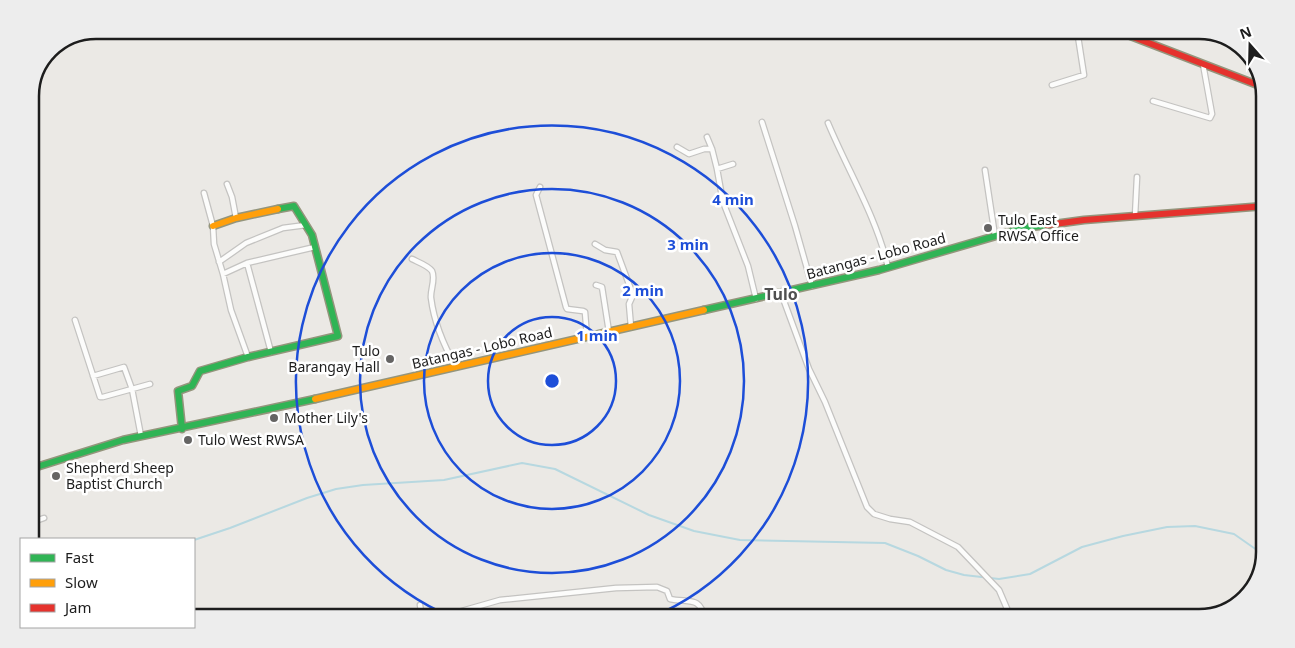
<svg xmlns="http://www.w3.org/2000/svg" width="1295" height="648" font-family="'Noto Sans',sans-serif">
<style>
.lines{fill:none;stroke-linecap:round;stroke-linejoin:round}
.stream{stroke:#b7d8e0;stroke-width:2}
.street-casing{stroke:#c4c3c1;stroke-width:7}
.fast-casing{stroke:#94957c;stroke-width:9}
.slow-casing{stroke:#94957c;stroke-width:9}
.jam-casing{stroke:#94957c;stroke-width:9}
.street{stroke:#fcfcfb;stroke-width:4.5}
.fast{stroke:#30b455;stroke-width:6}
.slow{stroke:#ff9f0a;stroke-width:6}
.jam{stroke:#e5322d;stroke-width:6}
.ring{fill:none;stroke:#1d4ed8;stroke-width:2.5}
.poi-dot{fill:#656463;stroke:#fff;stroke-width:2}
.labels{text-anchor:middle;stroke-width:5;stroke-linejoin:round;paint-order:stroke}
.poi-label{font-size:14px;fill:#1d1d1d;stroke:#fff;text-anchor:start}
.street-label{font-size:14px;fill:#1d1d1d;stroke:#fff}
.quarter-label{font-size:16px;font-weight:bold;fill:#505050;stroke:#fff}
.rim{fill:none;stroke:#1d1d1d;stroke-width:2.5}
.centre{fill:#1d4ed8;stroke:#fff;stroke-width:2.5}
.ring-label{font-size:15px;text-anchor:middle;font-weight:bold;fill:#1d4ed8;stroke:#fff;stroke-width:5;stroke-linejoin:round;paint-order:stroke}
</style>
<rect width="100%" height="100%" fill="#ebe9e5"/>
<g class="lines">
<!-- stream -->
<path class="stream" d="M 194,540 L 230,528 L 307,498 L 336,489 L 363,485 L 444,480 L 522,463 L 555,469 L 649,515 L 694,531 L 740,540 L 885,543 L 918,556 L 946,570 L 964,575 L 999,579 L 1030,574 L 1082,547 L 1123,536 L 1167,527 L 1195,526 L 1234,534 L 1264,555"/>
<!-- street casing -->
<g class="street-casing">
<path id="street" d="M 1052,85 L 1084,75 L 1077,30
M 1153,101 L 1210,118 L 1212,114 L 1203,64
M 30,115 L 35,109
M 762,122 L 795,226 L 812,286
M 828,123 C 848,171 876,216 888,267
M 707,137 L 712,149 L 717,169 L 723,202 L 748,266 L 756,299
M 677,147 L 689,154 L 704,149 L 712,149
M 717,169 L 733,164
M 985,170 L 995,236
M 227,184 L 232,197 L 236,218
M 540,187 L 536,195 L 566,307 L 567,309 L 583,311 L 585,312 L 587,337
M 204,193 L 213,226 L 214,244 L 223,274 L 247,263 L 315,247
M 1135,216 L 1137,177
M 595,244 L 605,250 L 617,252 L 633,295 L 629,304 L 631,327
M 412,259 C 418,262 429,266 432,271 C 436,279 430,290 431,298 C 434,322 444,346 456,367
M 219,262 L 246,243 L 283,228 L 306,225
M 247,263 L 271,352
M 223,274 L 231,310 L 248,357
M 596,285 L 602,287 L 609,332
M 781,293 L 809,369 L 825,402 L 867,507 L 874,514 L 890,519 L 910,522 L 958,547 L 999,590 L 1008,611 L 1006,618
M 75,320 L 100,397 L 103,397 L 132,389 L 141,436
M 93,376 L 124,367 L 132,389 L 150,384
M 30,523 L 44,518
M 419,618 L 421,611 L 420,605
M 437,618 L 500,600 L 616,588 L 657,587 L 667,591 L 670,599 C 688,603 701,596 704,618"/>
</g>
<!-- fast casing -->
<g class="fast-casing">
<path id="fast" d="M 704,310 L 879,270 L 1023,228 L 1047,225
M 182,429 L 178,391 L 192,386 L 200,371 L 248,357 L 338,336 L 312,235 L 294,206 L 278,209
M 30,469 L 123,440 L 315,399"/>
</g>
<!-- slow casing -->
<g class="slow-casing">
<path id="slow" d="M 213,226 L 236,218 L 278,209
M 315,399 L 704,310"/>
</g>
<!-- jam casing -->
<g class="jam-casing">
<path id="jam" d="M 1115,30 L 1263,87
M 1047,225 L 1084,220 L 1265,206"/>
</g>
<!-- street -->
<use href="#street" class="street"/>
<!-- fast -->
<use href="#fast" class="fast"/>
<!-- slow -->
<use href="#slow" class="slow"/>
<!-- jam -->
<use href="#jam" class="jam"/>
</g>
<!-- distance rings -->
<g class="ring">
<circle cx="552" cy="381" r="64"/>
<circle cx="552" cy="381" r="128"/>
<circle cx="552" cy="381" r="192"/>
<path d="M454 618A256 256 0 1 1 650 618"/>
</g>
<!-- markers -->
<g class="poi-dot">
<circle cx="988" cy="228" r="5"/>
<circle cx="390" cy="359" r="5"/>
<circle cx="274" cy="418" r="5"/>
<circle cx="188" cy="440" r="5"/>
<circle cx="56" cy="476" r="5"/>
</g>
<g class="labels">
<!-- poi labels -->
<g class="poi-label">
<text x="998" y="225">Tulo East<tspan x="998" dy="16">RWSA Office</tspan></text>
<text x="380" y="356" text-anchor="end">Tulo<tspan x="380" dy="16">Barangay Hall</tspan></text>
<text x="284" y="423">Mother Lily's</text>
<text x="198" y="445">Tulo West RWSA</text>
<text x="66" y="473">Shepherd Sheep<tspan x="66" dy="16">Baptist Church</tspan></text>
</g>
<!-- street labels -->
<g class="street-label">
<text transform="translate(876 256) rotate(-15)" y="5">Batangas - Lobo Road</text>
<text transform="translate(482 348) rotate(-13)" y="5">Batangas - Lobo Road</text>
</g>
<!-- quarter labels -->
<g class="quarter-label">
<text x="781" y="300">Tulo</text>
</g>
</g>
<!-- crop -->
<path d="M0 0H1295V648H0ZM96 39H1199A57 57 0 0 1 1256 96V552A57 57 0 0 1 1199 609H96A57 57 0 0 1 39 552V96A57 57 0 0 1 96 39Z" fill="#ededed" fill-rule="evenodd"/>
<path class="rim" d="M96 39H1199A57 57 0 0 1 1256 96V552A57 57 0 0 1 1199 609H96A57 57 0 0 1 39 552V96A57 57 0 0 1 96 39Z"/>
<circle cx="552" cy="381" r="8" class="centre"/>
<g class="ring-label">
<text x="733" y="205">4 min</text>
<text x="688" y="250">3 min</text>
<text x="643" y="296">2 min</text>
<text x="597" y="341">1 min</text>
</g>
<!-- legend -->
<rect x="20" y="538" width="175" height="90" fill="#ffffff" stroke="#a5a5a5"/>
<rect x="30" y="554" width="25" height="8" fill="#30b455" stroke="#a5a5a5"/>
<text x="65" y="563" font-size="15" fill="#1d1d1d">Fast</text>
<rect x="30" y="579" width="25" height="8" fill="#ff9f0a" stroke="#a5a5a5"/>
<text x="65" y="588" font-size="15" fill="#1d1d1d">Slow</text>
<rect x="30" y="604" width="25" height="8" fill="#e5322d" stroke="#a5a5a5"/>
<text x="65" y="613" font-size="15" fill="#1d1d1d">Jam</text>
<!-- north arrow -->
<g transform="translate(1250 45) rotate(340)" stroke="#ffffff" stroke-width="4" paint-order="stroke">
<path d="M0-4L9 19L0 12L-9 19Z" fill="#1d1d1d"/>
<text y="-8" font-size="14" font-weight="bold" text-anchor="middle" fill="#1d1d1d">N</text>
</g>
</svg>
